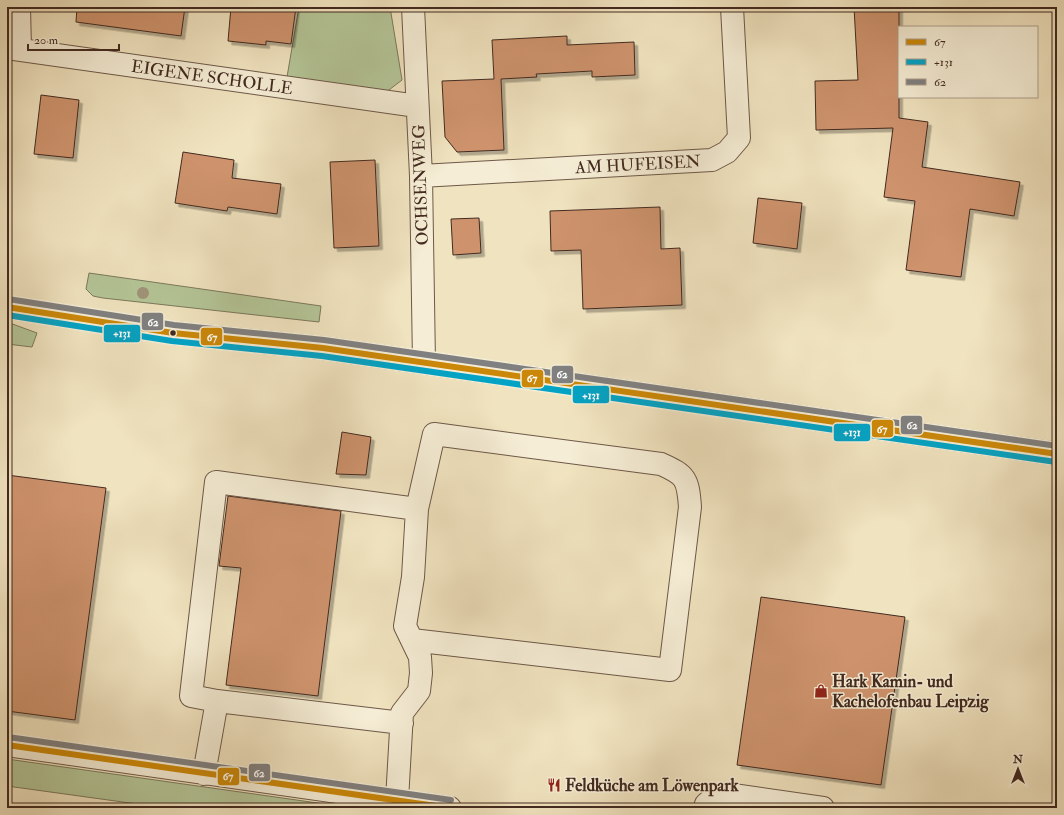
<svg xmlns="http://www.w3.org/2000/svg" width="1064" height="815" font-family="'IM FELL Double Pica',serif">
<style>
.green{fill:#b4c597;stroke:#7b785c}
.building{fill:#ce936d;stroke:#422a20;filter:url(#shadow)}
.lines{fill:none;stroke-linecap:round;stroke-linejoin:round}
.minor-casing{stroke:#6e5848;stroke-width:24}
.major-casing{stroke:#422a20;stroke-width:24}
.minor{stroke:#f5edd5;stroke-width:22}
.major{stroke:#f0e3bf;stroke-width:22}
.bus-1-casing{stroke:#f5edd5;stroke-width:9}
.bus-2-casing{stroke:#f5edd5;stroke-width:9}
.bus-3-casing{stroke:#f5edd5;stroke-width:9}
.bus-1{stroke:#ca8708;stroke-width:6}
.bus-2{stroke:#03a3c5;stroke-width:6}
.bus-3{stroke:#808080;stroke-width:6}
.tree{fill:#a09378}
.bus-dot{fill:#422a20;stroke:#f5edd5;stroke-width:1.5}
.labels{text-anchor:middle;stroke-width:3;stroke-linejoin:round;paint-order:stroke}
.street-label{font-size:17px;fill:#422a20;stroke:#f5edd5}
.poi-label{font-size:17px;font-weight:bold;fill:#422a20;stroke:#f5edd5;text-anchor:start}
.line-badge{stroke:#f5edd5;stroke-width:1.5}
.badge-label{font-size:11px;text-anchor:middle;font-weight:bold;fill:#fff}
</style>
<defs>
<filter id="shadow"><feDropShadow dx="3.5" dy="3.5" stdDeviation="0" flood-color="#0004"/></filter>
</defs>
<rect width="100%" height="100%" fill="#f0e3bf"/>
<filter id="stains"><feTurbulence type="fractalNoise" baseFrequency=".005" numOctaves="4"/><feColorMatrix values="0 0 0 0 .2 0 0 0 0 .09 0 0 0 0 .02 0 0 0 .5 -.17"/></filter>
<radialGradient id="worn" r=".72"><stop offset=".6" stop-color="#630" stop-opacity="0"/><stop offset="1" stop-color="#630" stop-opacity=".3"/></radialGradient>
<!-- green -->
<path class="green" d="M 299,7 L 390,7 L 402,80 L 385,93 L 287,77 Z
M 89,273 L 321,306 L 319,322 L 103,298 L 93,296 L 86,289 Z
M 7,322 L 37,333 L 32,347 L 7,344 Z
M 7,759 L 353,808 L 166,808 L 7,786 Z"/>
<!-- building -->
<path class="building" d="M 77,7 L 185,7 L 181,36 L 76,22 Z
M 231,7 L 296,7 L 291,44 L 266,41 L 266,45 L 228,41 Z
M 854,7 L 899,7 L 899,118 L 928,122 L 922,167 L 1020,182 L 1014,216 L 970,209 L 961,277 L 906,270 L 915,201 L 884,197 L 893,128 L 816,130 L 815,81 L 858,80 Z
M 567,36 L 567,45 L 634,42 L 635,75 L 592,77 L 592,71 L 536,74 L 537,77 L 501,79 L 504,150 L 457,152 L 445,137 L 442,81 L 494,79 L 492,40 Z
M 41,95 L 79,100 L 73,158 L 34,154 Z
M 183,152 L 234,160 L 232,178 L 281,184 L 277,214 L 228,207 L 227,211 L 175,203 Z
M 375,160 L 379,246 L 334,248 L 330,162 Z
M 758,198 L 802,203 L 797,249 L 753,243 Z
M 660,207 L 661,249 L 680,248 L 682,305 L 583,309 L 581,250 L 551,251 L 550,211 Z
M 479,218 L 481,253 L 453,255 L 451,219 Z
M 342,432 L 371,437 L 366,475 L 336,474 Z
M 7,475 L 106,488 L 75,720 L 7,711 Z
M 228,496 L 341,511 L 318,696 L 226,685 L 241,568 L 219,566 Z
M 761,597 L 905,617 L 881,785 L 737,765 Z"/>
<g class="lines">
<!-- minor casing -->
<g class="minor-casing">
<path id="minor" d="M 19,7 L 20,49
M 413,7 L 421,176 L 424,362
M 7,48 L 417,106
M 421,176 L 712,160 L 727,152 L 739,138 L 732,7
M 412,640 L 670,670 L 690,507 C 688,479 686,475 661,464 L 434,434 L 417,509
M 217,701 L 402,723
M 7,745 L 450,808
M 204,774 L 217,701 L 191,696 L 216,482 L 417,509 L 413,577 L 405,626 L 420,657 L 421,673 L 419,691 L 402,713 L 397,800
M 705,808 L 706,804 L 713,798 L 733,795 L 823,808"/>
</g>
<!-- major casing -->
<g class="major-casing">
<path id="major" d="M 7,307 L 173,333 L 323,348 L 1057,454"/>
</g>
<!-- minor -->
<use href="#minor" class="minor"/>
<!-- major -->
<use href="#major" class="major"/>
<!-- bus-1 casing -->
<g class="bus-1-casing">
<path id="bus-1" d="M 7,307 L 173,333 L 323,348 L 1057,454
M 7,745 L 450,808"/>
</g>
<!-- bus-2 casing -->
<g class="bus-2-casing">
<path id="bus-2" d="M 7,315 L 172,341 L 322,356 L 1056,462"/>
</g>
<!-- bus-3 casing -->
<g class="bus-3-casing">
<path id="bus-3" d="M 8,299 L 174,325 L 324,340 L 1057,446
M 8,737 L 451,800"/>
</g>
<!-- bus-1 -->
<use href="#bus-1" class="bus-1"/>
<!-- bus-2 -->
<use href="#bus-2" class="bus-2"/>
<!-- bus-3 -->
<use href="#bus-3" class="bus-3"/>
</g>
<!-- trees -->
<circle class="tree" cx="143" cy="293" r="6"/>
<!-- icons -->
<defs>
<g id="shop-bare" transform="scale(1.08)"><path d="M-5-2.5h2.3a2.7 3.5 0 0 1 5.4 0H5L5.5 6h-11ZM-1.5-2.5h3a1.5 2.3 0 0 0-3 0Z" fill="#8f2418" stroke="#f5edd5" stroke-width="2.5" paint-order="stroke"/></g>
<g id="restaurant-bare" transform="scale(1.08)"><path d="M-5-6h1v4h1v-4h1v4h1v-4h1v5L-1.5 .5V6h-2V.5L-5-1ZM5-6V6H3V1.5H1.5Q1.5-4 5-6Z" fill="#8f2418" stroke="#f5edd5" stroke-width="2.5" paint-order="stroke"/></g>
</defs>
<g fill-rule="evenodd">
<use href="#shop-bare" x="821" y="691"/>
<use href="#restaurant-bare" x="554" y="785"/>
</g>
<!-- markers -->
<circle class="bus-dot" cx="173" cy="333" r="3.5"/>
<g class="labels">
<!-- street labels -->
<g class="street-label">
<text transform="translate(212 77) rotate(8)" y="6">EIGENE SCHOLLE</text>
<text transform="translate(638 164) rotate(-3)" y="6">AM HUFEISEN</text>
<text transform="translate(420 185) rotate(-92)" y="6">OCHSENWEG</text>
</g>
<!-- poi labels -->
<g class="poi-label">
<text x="832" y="687">Hark Kamin- und<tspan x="832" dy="20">Kachelofenbau Leipzig</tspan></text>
<text x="565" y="791">Feldküche am Löwenpark</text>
</g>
</g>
<g class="line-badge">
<rect x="141" y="312" width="23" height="19" rx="4" fill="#808080"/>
<rect x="103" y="324" width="38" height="19" rx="4" fill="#03a3c5"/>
<rect x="200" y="327" width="23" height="19" rx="4" fill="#ca8708"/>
<rect x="551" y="365" width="23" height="19" rx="4" fill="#808080"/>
<rect x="521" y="369" width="23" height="19" rx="4" fill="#ca8708"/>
<rect x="572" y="385" width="38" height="19" rx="4" fill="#03a3c5"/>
<rect x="900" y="415" width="23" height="20" rx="4" fill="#808080"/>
<rect x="871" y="419" width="23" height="19" rx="4" fill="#ca8708"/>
<rect x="833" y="423" width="38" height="19" rx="4" fill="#03a3c5"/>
<rect x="248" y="763" width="23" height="19" rx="4" fill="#808080"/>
<rect x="217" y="767" width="23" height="19" rx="4" fill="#ca8708"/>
</g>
<g class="badge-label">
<text x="153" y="326">62</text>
<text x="122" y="337">+131</text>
<text x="212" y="341">67</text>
<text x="562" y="378">62</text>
<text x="532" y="382">67</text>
<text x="591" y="399">+131</text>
<text x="912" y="429">62</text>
<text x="882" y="433">67</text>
<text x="852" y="436">+131</text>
<text x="259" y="777">62</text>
<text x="228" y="780">67</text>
</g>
<!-- margin -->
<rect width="1064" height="815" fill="none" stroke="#f0e3bf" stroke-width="24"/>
<rect x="8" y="8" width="1048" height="799" fill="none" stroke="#422a20" stroke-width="2"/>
<rect x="12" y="12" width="1040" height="791" fill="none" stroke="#422a20"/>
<!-- legend -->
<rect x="898" y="26" width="140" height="72" fill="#f5edd5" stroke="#ad9f8d"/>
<rect x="906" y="39" width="20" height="6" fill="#ca8708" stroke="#ad9f8d"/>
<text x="934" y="46" font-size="12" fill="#422a20">67</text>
<rect x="906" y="59" width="20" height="6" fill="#03a3c5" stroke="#ad9f8d"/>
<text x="934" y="66" font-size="12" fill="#422a20">+131</text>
<rect x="906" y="79" width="20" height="6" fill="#808080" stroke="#ad9f8d"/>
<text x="934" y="86" font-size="12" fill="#422a20">62</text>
<!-- north arrow -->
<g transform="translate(1018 769)" stroke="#f5edd5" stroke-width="3" paint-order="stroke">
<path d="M0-3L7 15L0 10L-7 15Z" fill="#422a20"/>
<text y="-6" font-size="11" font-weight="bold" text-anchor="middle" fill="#422a20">N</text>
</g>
<!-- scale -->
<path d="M28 44v6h91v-6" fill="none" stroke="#422a20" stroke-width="2"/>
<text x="34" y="44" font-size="12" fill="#422a20" stroke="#f5edd5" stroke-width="3" paint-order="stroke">20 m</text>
<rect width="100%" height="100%" filter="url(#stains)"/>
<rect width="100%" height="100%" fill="url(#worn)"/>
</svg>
